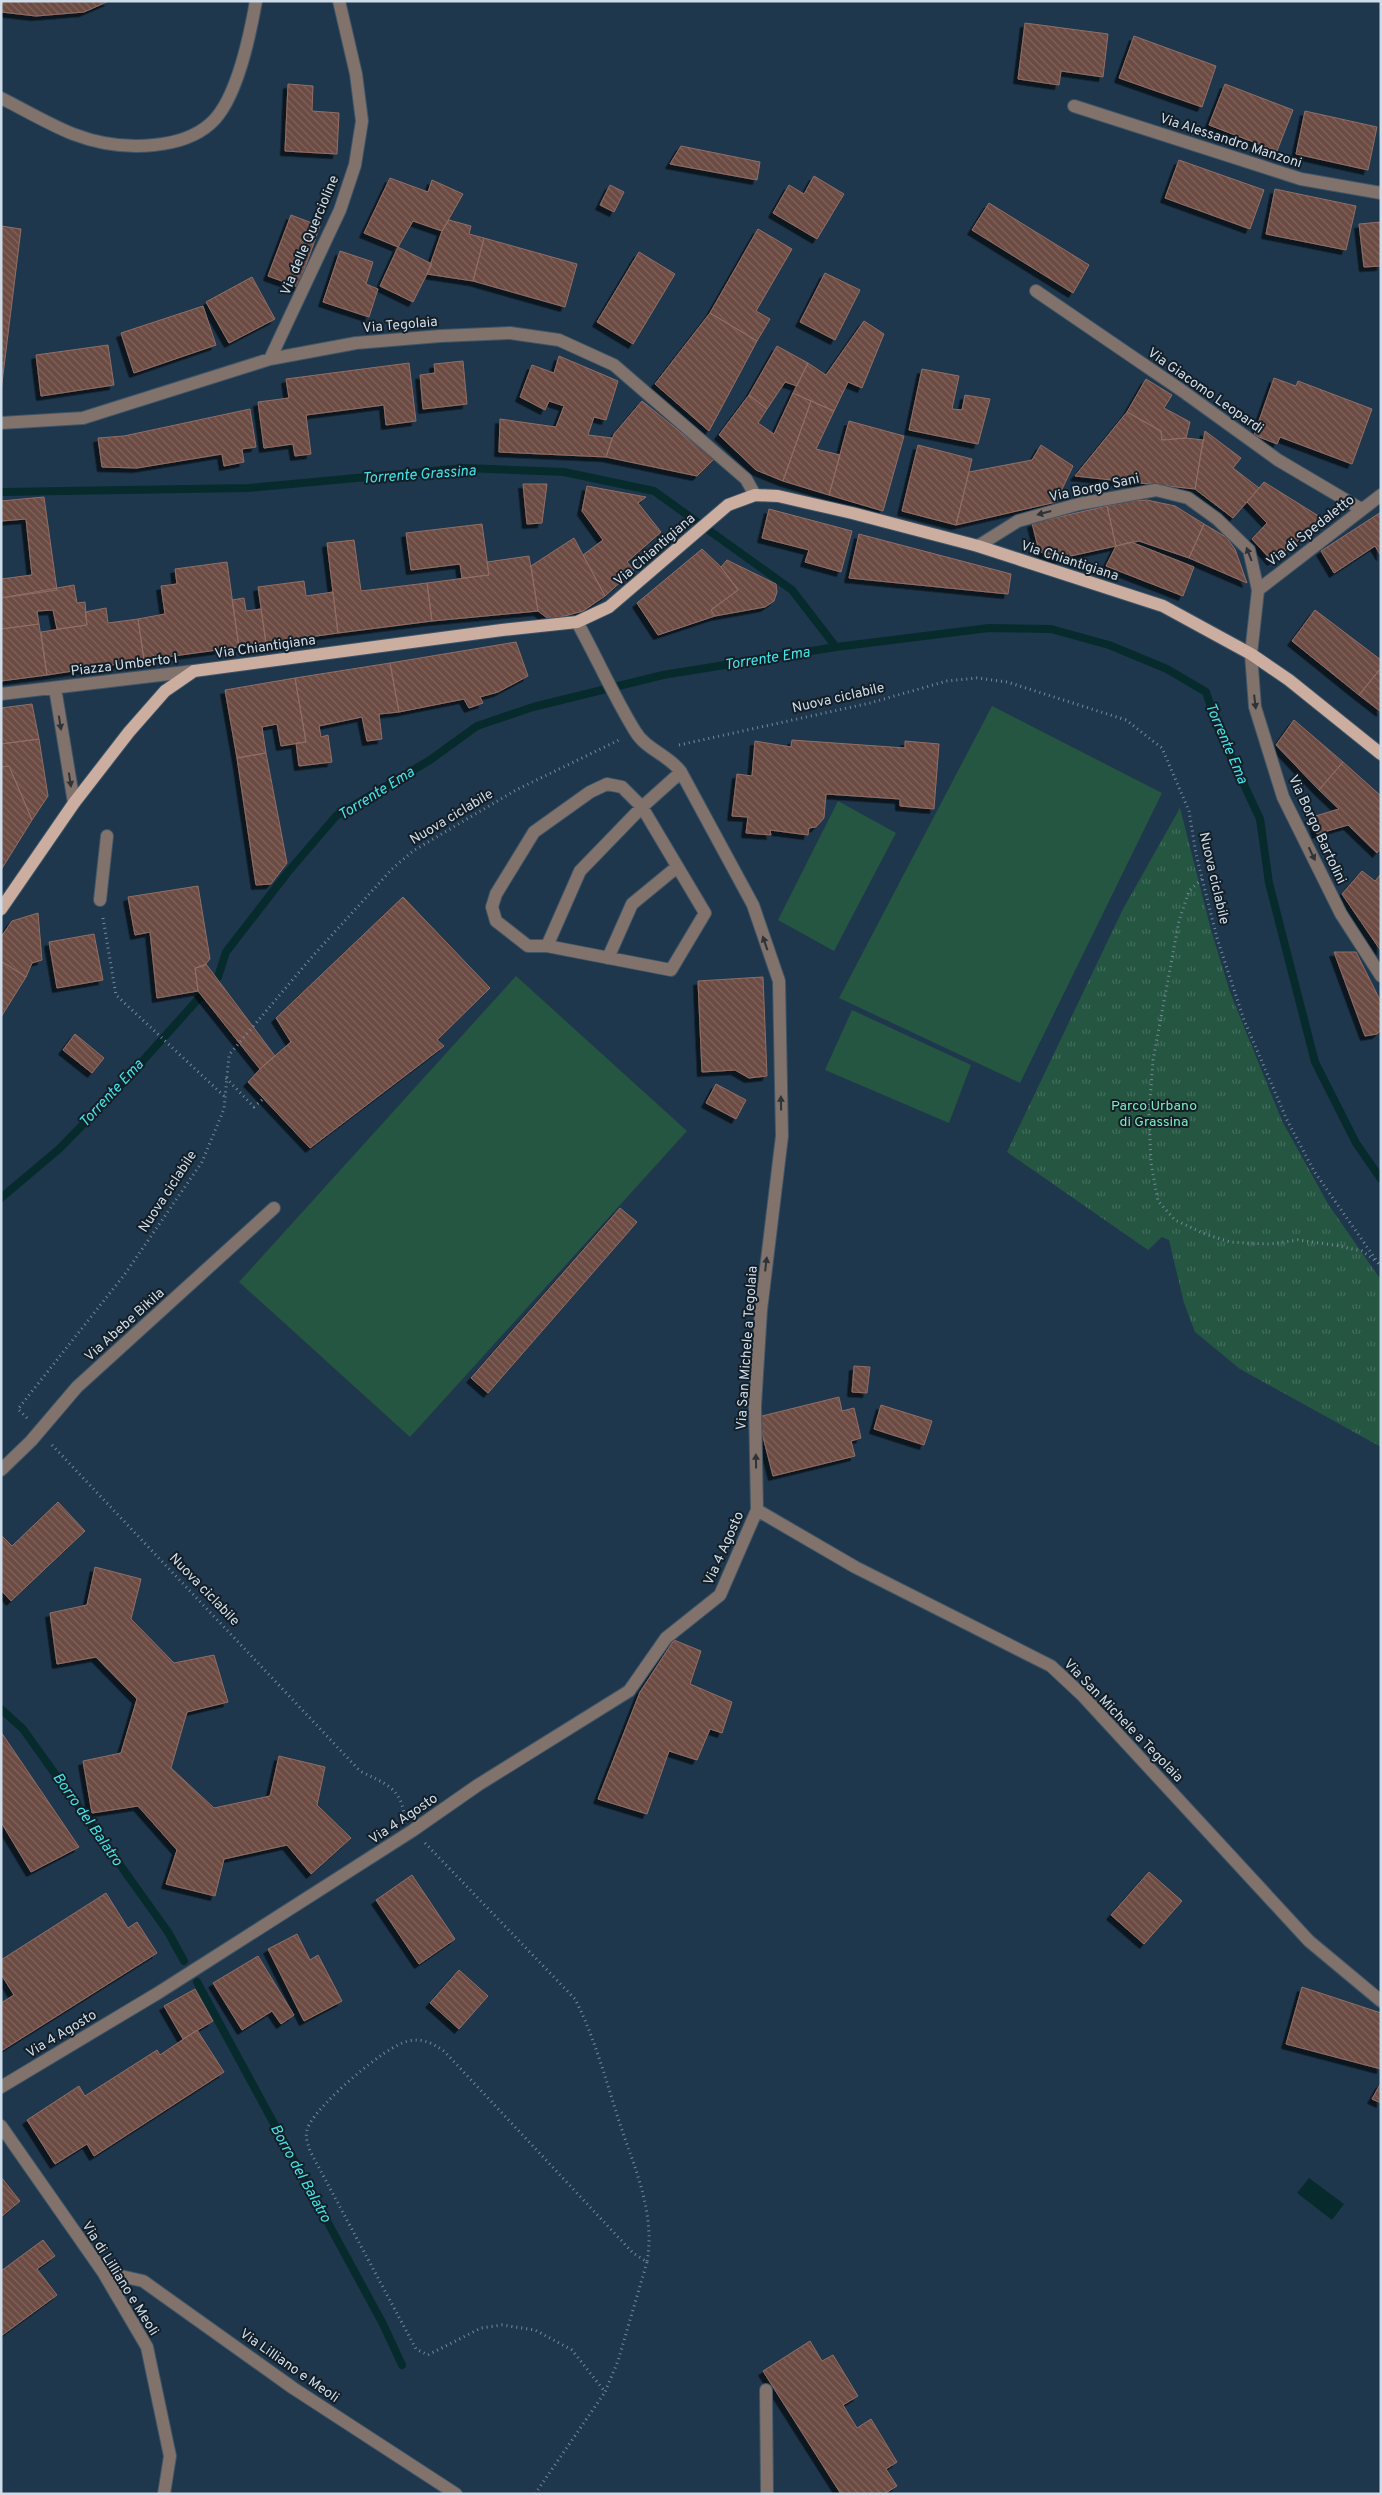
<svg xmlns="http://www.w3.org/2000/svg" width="1382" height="2495" font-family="Overpass,sans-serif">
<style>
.grass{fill:url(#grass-tufts)}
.garden{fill:#255641}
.water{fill:#072b2c}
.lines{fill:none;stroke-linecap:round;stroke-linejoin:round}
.stream{stroke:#072b2c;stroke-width:8}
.building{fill:url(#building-back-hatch);stroke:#916e65;filter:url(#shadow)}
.minor-casing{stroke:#3f5568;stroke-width:14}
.major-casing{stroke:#3f5568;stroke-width:14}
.path{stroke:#76899a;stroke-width:3;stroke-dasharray:1 4;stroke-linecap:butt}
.minor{stroke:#81726b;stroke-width:12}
.major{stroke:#ccaea0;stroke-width:12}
.oneway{fill:#2e3338}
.labels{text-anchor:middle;stroke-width:4;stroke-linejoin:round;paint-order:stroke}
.street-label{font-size:14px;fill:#cfddea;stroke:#131e27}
.park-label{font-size:14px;fill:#7ceebc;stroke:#131e27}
.water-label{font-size:15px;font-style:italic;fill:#43e3e8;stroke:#131e27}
</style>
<defs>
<pattern id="grass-tufts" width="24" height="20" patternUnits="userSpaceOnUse" patternTransform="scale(1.25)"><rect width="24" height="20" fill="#255641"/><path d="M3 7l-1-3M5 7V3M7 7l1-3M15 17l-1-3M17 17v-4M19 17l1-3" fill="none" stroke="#446e5d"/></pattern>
<pattern id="building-back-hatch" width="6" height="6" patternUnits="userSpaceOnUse" patternTransform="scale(1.25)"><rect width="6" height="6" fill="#6c4b43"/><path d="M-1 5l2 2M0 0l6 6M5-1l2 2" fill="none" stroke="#80645e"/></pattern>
<filter id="shadow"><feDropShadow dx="-4.5" dy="4.5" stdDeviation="0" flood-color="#0009"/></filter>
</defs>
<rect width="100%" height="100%" fill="#1f374c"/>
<!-- grass -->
<path class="grass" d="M 1180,808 L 1211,930 L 1230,992 L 1282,1121 L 1328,1204 L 1381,1280 L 1381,1447 L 1240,1369 L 1195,1332 L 1184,1303 L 1169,1240 L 1162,1237 L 1148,1250 L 1007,1152 L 1123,909 Z"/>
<!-- garden -->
<path class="garden" d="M 992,706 L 1162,793 L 1020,1083 L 839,998 Z
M 838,801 L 896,833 L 834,951 L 778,920 Z
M 516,976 L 687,1131 L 410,1437 L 239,1282 Z
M 852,1010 L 971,1065 L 949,1123 L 825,1070 Z"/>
<!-- water -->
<path class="water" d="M 1309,2178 L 1344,2204 L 1332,2220 L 1297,2193 Z"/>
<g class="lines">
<!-- stream -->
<path class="stream" d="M 1,492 L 249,488 L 464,468 L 564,472 L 654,491 L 792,590 L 836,647
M 1,1198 L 59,1149 L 112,1095 L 218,977 L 226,952 L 288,872 L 336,816 L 430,760 L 477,726 L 533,707 L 663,675 L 836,647 L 989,628 L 1051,629 L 1109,645 L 1167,669 L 1206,692 L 1219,731 L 1260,819 L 1269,883 L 1315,1062 L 1356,1143 L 1381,1179
M 1,1709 L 23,1729 L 168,1932 L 184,1961
M 197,1982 L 383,2324 L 402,2365"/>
</g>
<!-- building -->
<path class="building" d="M 1,1 L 109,1 L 84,12 L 36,16 L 1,12 Z
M 1025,23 L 1108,34 L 1103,77 L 1061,71 L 1059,85 L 1018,79 Z
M 1134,36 L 1216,66 L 1202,107 L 1119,78 Z
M 288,84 L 313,86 L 312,111 L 339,113 L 337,154 L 285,151 Z
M 1225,84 L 1293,110 L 1277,151 L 1209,125 Z
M 1305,111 L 1377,127 L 1368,170 L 1296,154 Z
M 681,146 L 760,162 L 757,180 L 670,164 Z
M 1179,160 L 1264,190 L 1250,229 L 1165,198 Z
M 814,176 L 844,194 L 817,239 L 773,213 L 789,185 L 804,194 Z
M 390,178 L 428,192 L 432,180 L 463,194 L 442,231 L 413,221 L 398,247 L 364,233 Z
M 610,185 L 624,192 L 614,212 L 600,205 Z
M 1275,189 L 1356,206 L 1346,250 L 1266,234 Z
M 989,203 L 1089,265 L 1073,293 L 972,230 Z
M 291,215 L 320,226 L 298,287 L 268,276 Z
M 449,220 L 471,226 L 469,234 L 484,238 L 473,281 L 427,274 L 442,231 Z
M 1381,222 L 1381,266 L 1364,267 L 1359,224 Z
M 1,226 L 21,229 L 1,391 Z
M 758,229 L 792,249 L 756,311 L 770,319 L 757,341 L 710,313 Z
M 484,238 L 577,264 L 565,307 L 473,281 Z
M 398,247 L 432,264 L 413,302 L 380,286 Z
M 340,251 L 373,262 L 366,284 L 378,289 L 369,317 L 323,302 Z
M 639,252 L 675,274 L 633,344 L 597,322 Z
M 825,273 L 860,290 L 835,340 L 800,322 Z
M 252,277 L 275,319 L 229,343 L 206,302 Z
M 203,306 L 216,345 L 134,373 L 121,333 Z
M 710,313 L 757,341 L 709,431 L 655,384 Z
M 864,321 L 884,334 L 862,388 L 848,382 L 834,411 L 793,393 L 808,363 L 826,375 Z
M 108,345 L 114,385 L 41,396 L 36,355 Z
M 777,346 L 808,363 L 797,386 L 785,382 L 767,409 L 749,395 Z
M 559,356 L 618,381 L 606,420 L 594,417 L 588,435 L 612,438 L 606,457 L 499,452 L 500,419 L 556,427 L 564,406 L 549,401 L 545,410 L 520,397 L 532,365 L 554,373 Z
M 463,361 L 467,404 L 423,409 L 420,375 L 435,373 L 434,364 Z
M 409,363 L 416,421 L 386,425 L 384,405 L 306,415 L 311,454 L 295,456 L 293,444 L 264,448 L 258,402 L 289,398 L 286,379 Z
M 922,369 L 959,376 L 952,409 L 962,410 L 965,395 L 990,399 L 978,444 L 909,430 Z
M 1274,378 L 1296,386 L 1298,381 L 1372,409 L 1352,464 L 1280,437 L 1277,444 L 1254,435 Z
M 1146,379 L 1172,395 L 1164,408 L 1190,422 L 1186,438 L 1162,440 L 1161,431 L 1127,412 Z
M 793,393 L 811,401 L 783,481 L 756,470 L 719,435 L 749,395 L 767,409 L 758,423 L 774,434 Z
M 642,401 L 714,459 L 697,476 L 606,457 L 614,434 Z
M 811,401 L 834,411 L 816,449 L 840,455 L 829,495 L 783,481 Z
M 250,409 L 256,447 L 242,449 L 244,462 L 224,466 L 222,454 L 137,468 L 102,467 L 98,438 L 124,436 Z
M 1127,412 L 1161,431 L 1162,440 L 1186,438 L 1203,440 L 1195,489 L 1075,476 Z
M 849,421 L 904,436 L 883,511 L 829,495 Z
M 1205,431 L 1241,458 L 1233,468 L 1259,488 L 1233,518 L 1195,489 Z
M 918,445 L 972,459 L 956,525 L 902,511 Z
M 1041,445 L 1073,466 L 1056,502 L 956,525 L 969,472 L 1032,460 Z
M 1264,482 L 1325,520 L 1272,561 L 1252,539 L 1267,523 L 1247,502 Z
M 523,484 L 547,484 L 542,523 L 527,524 Z
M 587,486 L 646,497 L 638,503 L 661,532 L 627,562 L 634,570 L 605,596 L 583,555 L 603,540 L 582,511 Z
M 44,497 L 57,590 L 1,598 L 1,579 L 32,575 L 26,519 L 1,521 L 1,501 Z
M 1147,500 L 1175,506 L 1204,524 L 1189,558 L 1139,541 L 1116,546 L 1107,506 L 1129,501 Z
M 1107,506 L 1116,546 L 1057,559 L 1039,551 L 1032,523 Z
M 769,509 L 852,531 L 841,572 L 805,562 L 809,550 L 762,538 Z
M 1381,512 L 1381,556 L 1375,546 L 1334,573 L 1321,551 Z
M 482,524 L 489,575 L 462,578 L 460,564 L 411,570 L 406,533 Z
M 1204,524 L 1226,537 L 1235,549 L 1247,583 L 1189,558 Z
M 859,534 L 1011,574 L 1008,594 L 849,578 Z
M 574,538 L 605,596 L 583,611 L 550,620 L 538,611 L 531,566 Z
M 354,540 L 361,591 L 427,583 L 432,621 L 338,633 L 327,543 Z
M 1131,542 L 1194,567 L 1183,596 L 1106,566 L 1116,546 Z
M 702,549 L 721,567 L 738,590 L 711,610 L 715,616 L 658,635 L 637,603 Z
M 529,556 L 538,611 L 432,621 L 427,583 L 489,575 L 487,562 Z
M 727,560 L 776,584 L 777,592 L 774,601 L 765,607 L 715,616 L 711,610 L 738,590 L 721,567 Z
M 227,562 L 239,647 L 144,660 L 138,619 L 165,614 L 161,586 L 177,584 L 175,569 Z
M 304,581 L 306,596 L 333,592 L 338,633 L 266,643 L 258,587 Z
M 74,585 L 77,603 L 85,602 L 87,625 L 57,629 L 53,610 L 37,611 L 39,624 L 1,629 L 1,598 Z
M 244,598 L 246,611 L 261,609 L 266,643 L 239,647 L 232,600 Z
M 106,608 L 108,623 L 138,619 L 144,660 L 47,675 L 41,632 L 87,625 L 85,612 Z
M 1315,610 L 1381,660 L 1381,668 L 1359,695 L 1292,641 Z
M 39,624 L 47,675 L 1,681 L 1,629 Z
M 516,642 L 528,676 L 498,692 L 480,697 L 483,703 L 469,708 L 464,699 L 399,712 L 390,663 Z
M 390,663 L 399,712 L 379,714 L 382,739 L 367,741 L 362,717 L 319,726 L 321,737 L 328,735 L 332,762 L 299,766 L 296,743 L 306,742 L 295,678 Z
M 1381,668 L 1381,712 L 1359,695 Z
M 295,678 L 306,742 L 281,746 L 277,724 L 262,727 L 266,753 L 237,758 L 225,690 Z
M 32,704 L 39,739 L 1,744 L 1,708 Z
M 1294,720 L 1343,762 L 1319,790 L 1276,745 Z
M 39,739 L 48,796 L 32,820 L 9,766 L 1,767 L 1,744 Z
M 792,740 L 905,748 L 905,741 L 939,744 L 934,809 L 900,806 L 900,799 L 826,794 L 824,818 L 816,827 L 809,828 L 808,835 L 770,830 L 771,835 L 746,833 L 748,817 L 732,816 L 737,774 L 752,776 L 755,741 L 791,747 Z
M 266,753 L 287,863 L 271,884 L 256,885 L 237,758 Z
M 1343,762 L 1381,796 L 1381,848 L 1377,853 L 1348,825 L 1317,834 L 1312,817 L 1339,809 L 1319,790 Z
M 9,766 L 32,820 L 1,870 L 1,767 Z
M 1362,871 L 1375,881 L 1381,874 L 1381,951 L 1342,894 Z
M 198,886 L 210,959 L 204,966 L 195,968 L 198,991 L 157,998 L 150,932 L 135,935 L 128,897 Z
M 403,897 L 490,988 L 437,1040 L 444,1046 L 310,1148 L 248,1082 L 263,1066 L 291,1042 L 276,1018 Z
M 38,913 L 42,960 L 32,963 L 26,977 L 1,961 L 1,937 L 12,921 Z
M 94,934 L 103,980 L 57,988 L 49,942 Z
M 1334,952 L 1356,952 L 1381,1002 L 1381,1030 L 1377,1034 L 1365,1036 Z
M 1,961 L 26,977 L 1,1017 Z
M 206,964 L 275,1056 L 260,1069 L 198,991 L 195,968 Z
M 763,977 L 767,1076 L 749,1078 L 735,1070 L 702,1072 L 698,981 Z
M 75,1034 L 104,1058 L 92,1073 L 63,1050 Z
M 716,1084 L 746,1100 L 736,1119 L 706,1103 Z
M 620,1208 L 637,1222 L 488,1393 L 471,1378 Z
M 854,1366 L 870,1367 L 867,1393 L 852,1392 Z
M 839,1397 L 842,1411 L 854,1408 L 861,1438 L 851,1441 L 855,1456 L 773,1476 L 758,1417 Z
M 881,1405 L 932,1421 L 924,1445 L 874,1429 Z
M 58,1502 L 85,1531 L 11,1601 L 1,1590 L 1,1535 L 12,1546 Z
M 95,1567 L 141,1579 L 131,1619 L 174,1663 L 214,1655 L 228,1702 L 187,1712 L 171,1768 L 214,1808 L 270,1796 L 279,1756 L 325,1767 L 317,1805 L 351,1838 L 311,1874 L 287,1845 L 224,1859 L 215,1896 L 166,1884 L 177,1850 L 138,1806 L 92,1813 L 83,1761 L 121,1753 L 137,1699 L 96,1657 L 57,1664 L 50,1613 L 87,1605 Z
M 674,1640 L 701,1651 L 690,1684 L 732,1702 L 722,1733 L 710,1729 L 697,1760 L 669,1751 L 647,1814 L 598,1799 L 640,1692 Z
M 1,1732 L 79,1847 L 31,1872 L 1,1822 Z
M 1149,1872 L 1182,1901 L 1144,1944 L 1111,1915 Z
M 412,1875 L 455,1939 L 419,1964 L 376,1900 Z
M 106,1893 L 128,1928 L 137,1922 L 157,1953 L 1,2051 L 1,2003 L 14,1995 L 1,1974 L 1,1960 Z
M 297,1934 L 310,1960 L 318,1955 L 342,2001 L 304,2021 L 268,1949 Z
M 258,1956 L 294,2015 L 281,2024 L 272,2011 L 242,2030 L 213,1983 Z
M 459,1970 L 488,1996 L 459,2029 L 430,2003 Z
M 1302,1987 L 1381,2013 L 1381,2069 L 1286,2044 Z
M 195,1989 L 213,2021 L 183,2039 L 164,2006 Z
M 197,2030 L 224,2072 L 94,2156 L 87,2144 L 55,2164 L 27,2120 L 79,2086 L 85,2096 L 157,2050 L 160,2055 Z
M 1381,2083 L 1381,2103 L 1372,2099 Z
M 1,2177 L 20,2201 L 1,2217 Z
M 43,2240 L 55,2256 L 37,2269 L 57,2295 L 1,2336 L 1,2271 Z
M 810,2341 L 822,2361 L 833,2355 L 858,2396 L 843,2405 L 857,2428 L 871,2419 L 897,2462 L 886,2469 L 897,2486 L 884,2494 L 841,2494 L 763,2371 Z"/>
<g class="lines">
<!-- minor casing -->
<g class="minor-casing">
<path id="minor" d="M 1,98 C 25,110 48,124 73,134 C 99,144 126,148 154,145 C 175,143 194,138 210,124 C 237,101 250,35 256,1
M 1074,106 L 1301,179 L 1381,193
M 1036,291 L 1181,390 L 1278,460 L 1361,509
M 270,359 L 340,210 L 355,165 L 362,121 L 356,74 L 339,1
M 1,423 L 83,418 L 270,359 L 356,343 L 440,336 L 510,333 L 559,340 L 614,365 L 746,479 L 755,495
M 978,546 L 1018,521 L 1079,504 L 1156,490 L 1188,498 L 1217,519 L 1249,550 L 1258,590 L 1251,654 L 1255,707 L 1283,797 L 1341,914 L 1381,976
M 1258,590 L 1381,495
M 55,688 L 74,803
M 1,694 L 194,671
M 100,900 L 107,836
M 547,946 L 671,970 L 705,913 L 642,807 L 622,787 L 607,784 L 590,792 L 534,832 L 496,894 L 492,907 L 496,921 L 528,946 L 547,946 L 580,871 L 642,807 L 681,772
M 608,958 L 632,904 L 677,867
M 1,1470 L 31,1441 L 77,1387 L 274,1208
M 757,1510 L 855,1567 L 1051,1666 L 1082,1695 L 1309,1941 L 1381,2001
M 1,2087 L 158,1993 L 412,1831 L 478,1785 L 629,1691 L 666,1638 L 720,1595 L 757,1510 L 755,1406 L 761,1310 L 782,1136 L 779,981 L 753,905 L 681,772 C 669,755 646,750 635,731 C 614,697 597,658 577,622
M 1,2126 L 103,2272 L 147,2347 L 170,2456 L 164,2494
M 103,2272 L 143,2281 L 293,2388 L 456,2494
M 766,2390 L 767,2494"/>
</g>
<!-- major casing -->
<g class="major-casing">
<path id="major" d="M 1,909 L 74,803 L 129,732 L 165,691 L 194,671 L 502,630 L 577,622 L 609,607 L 728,505 L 755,495 L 778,496 L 852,513 L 978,546 L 1163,606 L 1251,654 L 1289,680 L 1381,754"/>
</g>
<!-- path -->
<path class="path" d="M 679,745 L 870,703 L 947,681 L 977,678 L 1007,682 L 1126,720 L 1162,748 L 1189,811 L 1196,854 L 1217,938 L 1244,1020 L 1287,1120 L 1314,1171 L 1381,1267
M 1202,879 L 1189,891 L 1179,921 L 1153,1060 L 1149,1114 L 1151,1163 L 1158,1201 L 1175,1220 L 1205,1234 L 1230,1242 L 1270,1244 L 1298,1240 L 1334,1245 L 1362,1251 L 1374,1260
M 103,918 L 116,995 L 224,1096
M 226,1078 L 254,1107 L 263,1099
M 27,1418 L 18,1409 L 125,1274 L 202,1162 L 224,1109 L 229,1055 L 311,958 L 392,869 L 413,851 L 516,790 L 619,740
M 52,1445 L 360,1771 C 383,1783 401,1787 404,1815
M 425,1843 L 575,1999 C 594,2036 605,2077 618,2118 C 633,2165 656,2211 647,2262 L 633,2253 L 444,2051 C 432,2043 423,2038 408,2041 C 385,2046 319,2104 309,2125 C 304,2135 307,2141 310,2151 L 416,2349 L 428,2355 L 481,2328 L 502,2325 L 535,2330 L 572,2350 L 605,2392 L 618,2361 L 647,2262
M 535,2494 L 605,2392"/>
<!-- minor -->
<use href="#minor" class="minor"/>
<!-- major -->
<use href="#major" class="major"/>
</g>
<!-- one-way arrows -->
<defs><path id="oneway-solid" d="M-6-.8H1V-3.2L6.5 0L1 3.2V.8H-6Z" transform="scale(1.25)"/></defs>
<g class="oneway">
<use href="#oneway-solid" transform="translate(1044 513) rotate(165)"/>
<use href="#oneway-solid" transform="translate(1249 554) rotate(-111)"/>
<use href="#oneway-solid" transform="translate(1255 702) rotate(83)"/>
<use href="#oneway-solid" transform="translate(60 723) rotate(81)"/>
<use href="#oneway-solid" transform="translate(70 780) rotate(81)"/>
<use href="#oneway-solid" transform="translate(1312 854) rotate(64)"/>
<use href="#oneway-solid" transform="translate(765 943) rotate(-109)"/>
<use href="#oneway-solid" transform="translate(781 1103) rotate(-91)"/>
<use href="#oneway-solid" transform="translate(766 1264) rotate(-83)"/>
<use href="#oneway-solid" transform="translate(756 1461) rotate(-91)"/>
</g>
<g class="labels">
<!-- street labels -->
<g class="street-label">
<text transform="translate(1231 140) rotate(18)" y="5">Via Alessandro Manzoni</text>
<text transform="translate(309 235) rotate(-67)" y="5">Via delle Quercioline</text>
<text transform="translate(400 324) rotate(-5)" y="5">Via Tegolaia</text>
<text transform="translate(1206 390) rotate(35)" y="5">Via Giacomo Leopardi</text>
<text transform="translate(1094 487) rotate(-12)" y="5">Via Borgo Sani</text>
<text transform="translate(1310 530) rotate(-38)" y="5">Via di Spedaletto</text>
<text transform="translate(654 549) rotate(-41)" y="5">Via Chiantigiana</text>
<text transform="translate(1070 560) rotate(18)" y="5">Via Chiantigiana</text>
<text transform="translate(265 646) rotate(-8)" y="5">Via Chiantigiana</text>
<text transform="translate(124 664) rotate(-7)" y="5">Piazza Umberto I</text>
<text transform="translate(838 697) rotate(-13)" y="5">Nuova ciclabile</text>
<text transform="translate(451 816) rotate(-31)" y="5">Nuova ciclabile</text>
<text transform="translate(1318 829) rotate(65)" y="5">Via Borgo Bartolini</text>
<text transform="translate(1215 878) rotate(77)" y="5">Nuova ciclabile</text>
<text transform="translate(167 1191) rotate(-57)" y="5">Nuova ciclabile</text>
<text transform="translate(124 1324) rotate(-42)" y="5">Via Abebe Bikila</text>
<text transform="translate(746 1348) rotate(-86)" y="5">Via San Michele a Tegolaia</text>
<text transform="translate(723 1548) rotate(-66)" y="5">Via 4 Agosto</text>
<text transform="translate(205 1589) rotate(46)" y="5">Nuova ciclabile</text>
<text transform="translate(1124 1720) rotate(46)" y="5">Via San Michele a Tegolaia</text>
<text transform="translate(403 1818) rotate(-34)" y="5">Via 4 Agosto</text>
<text transform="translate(61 2033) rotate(-31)" y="5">Via 4 Agosto</text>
<text transform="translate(121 2278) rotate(58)" y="5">Via di Lilliano e Meoli</text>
<text transform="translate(290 2365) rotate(35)" y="5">Via Lilliano e Meoli</text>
</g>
<!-- park labels -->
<g class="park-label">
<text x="1154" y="1110">Parco Urbano<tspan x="1154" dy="16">di Grassina</tspan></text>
</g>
<!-- water labels -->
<g class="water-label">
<text transform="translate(419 474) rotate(-4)" y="5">Torrente Grassina</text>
<text transform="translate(767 658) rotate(-9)" y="5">Torrente Ema</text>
<text transform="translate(1227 743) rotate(67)" y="5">Torrente Ema</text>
<text transform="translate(376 793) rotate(-32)" y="5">Torrente Ema</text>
<text transform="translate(111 1093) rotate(-47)" y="5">Torrente Ema</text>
<text transform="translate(88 1819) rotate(55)" y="5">Borro del Balatro</text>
<text transform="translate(301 2173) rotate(61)" y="5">Borro del Balatro</text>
</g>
</g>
<!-- border -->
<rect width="1382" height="2495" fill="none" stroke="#cfddea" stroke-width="5"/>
</svg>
